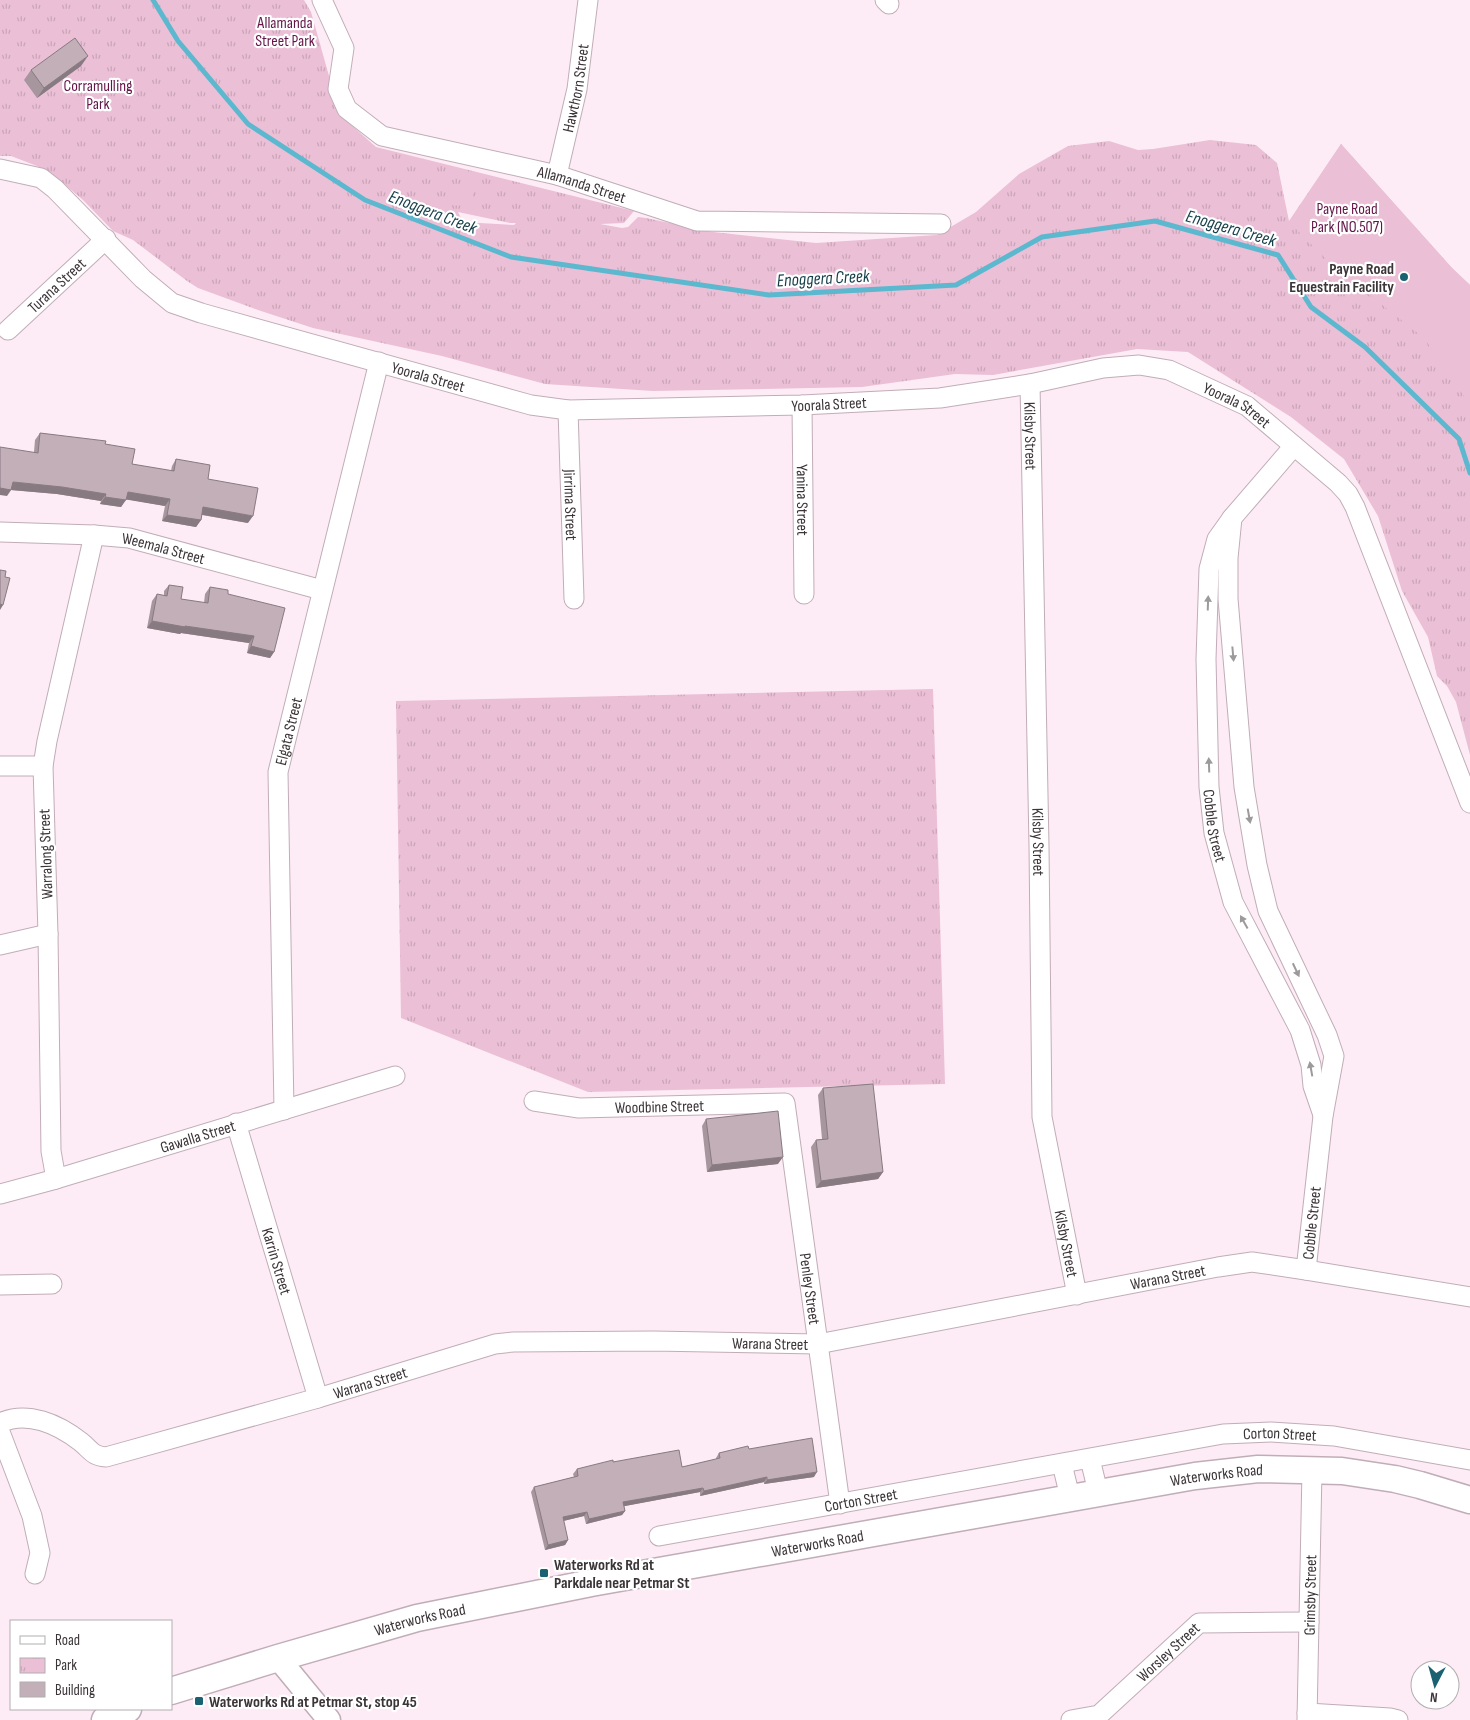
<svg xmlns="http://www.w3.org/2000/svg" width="1470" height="1720" font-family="'Sofia Sans Condensed',sans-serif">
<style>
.park{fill:url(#park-tufts);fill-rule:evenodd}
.pitch{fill:#ebbfd6}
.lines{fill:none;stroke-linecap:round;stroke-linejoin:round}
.stream{stroke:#5cb8ce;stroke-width:5}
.minor-casing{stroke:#c1adb7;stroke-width:21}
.tertiary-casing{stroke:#c1adb7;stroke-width:25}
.secondary-casing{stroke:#c1adb7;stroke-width:29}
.minor{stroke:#fff;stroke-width:19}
.tertiary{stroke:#fff;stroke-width:22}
.secondary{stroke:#fff;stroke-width:26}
.wall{fill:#a7969e}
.shaded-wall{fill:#887a81}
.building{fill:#c2afb8;stroke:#887a81}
.oneway{fill:#9d9a9c}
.poi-dot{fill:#1a6171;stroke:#fff;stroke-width:2}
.labels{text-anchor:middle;stroke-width:4.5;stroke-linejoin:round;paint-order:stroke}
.park-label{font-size:16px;fill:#641648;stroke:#fff}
.street-label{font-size:16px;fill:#3b3438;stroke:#fff}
.poi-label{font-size:16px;font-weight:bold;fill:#3b3438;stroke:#fff;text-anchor:start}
.water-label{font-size:18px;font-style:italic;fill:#143e48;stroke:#fff}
</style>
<defs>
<pattern id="park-tufts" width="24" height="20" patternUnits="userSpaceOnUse" patternTransform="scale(1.25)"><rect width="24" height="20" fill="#ebbfd6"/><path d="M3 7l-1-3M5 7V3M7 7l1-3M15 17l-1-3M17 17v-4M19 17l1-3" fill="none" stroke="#caa5b8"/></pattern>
</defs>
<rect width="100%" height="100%" fill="#fdecf5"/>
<!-- park -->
<path class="park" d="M 0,0 L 304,0 L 311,12 L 340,115 L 376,147 L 634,211 L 624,223 L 600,224 L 622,228 L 628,227 L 638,217 L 646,218 L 713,232 L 816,243 L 937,235 L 976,212 L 1019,174 L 1068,146 L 1109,141 L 1138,150 L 1153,149 L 1210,140 L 1256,145 L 1277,163 L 1289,221 L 1341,144 L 1452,268 L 1470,285 L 1470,755 L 1456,702 L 1447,686 L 1437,676 L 1428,637 L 1402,591 L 1378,516 L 1344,459 L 1291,417 L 1188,352 L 1137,349 L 993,375 L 955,374 L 862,387 L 653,391 L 545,384 L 442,356 L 313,328 L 261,311 L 198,288 L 187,281 L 133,240 L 113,231 L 83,200 L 58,179 L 37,166 L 11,156 L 0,156 ZM 458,212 L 510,223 L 516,223 L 514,225 L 463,222 Z
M 933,689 L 945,1084 L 588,1092 L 401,1018 L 396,701 Z"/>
<!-- pitch -->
<path class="pitch" d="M 1341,144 L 1452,268 L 1470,285 L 1470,405 L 1424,338 L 1333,266 L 1289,222 Z
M 449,184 C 458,184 467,183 473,192 L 472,202 L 467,206 L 447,205 Z"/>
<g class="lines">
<!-- stream -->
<path class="stream" d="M 153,0 L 178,41 L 248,124 L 365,200 L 511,257 L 769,295 L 956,285 L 1042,237 L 1155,221 L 1278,255 L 1311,307 L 1365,347 L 1459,439 L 1470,473"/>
<!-- minor casing -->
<g class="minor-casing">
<g id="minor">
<path id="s1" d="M 322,0 L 344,48 L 338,89 L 347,109 L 382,136 L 557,175 L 697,221 L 941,224"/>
<path d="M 885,0 L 889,4"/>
<path id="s2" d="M 0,169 L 41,178 L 55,189 L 143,279 L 172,303 L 201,313 L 531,405 L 568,410 L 802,405 L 940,398 L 1030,384 L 1103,368 L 1139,365 L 1169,370 L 1247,406 L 1338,483 L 1348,494 L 1355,507 L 1470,803"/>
<path id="s3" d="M 557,175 L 577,89 L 588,0"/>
<path id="s4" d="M 8,330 L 106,239"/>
<path id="s5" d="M 1030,384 L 1039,846 L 1042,1117 L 1077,1295"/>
<path id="s6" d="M 802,405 L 804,594"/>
<path id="s7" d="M 568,410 L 574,599"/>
<path id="s8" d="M 1294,446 L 1232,518 L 1217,539 L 1209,569 L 1206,659 L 1209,787 L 1214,833 L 1233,902 L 1300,1030 L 1311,1065 L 1313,1086 L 1323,1115"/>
<path d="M 1232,518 L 1228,558 L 1228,599 L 1244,787 L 1257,865 L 1268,911 L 1327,1035 L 1334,1056 L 1323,1116 L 1306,1270"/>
<path id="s9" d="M 0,532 L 94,535 L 129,538 L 322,590"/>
<path d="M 0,766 L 43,766"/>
<path d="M 0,945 L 48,934"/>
<path id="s10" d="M 534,1101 L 579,1108 L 785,1103 L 840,1504"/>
<path id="s11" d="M 284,1110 L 278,772 L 379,362"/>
<path id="s12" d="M 236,1123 L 318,1398"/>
<path d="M 56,1179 L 51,1151 L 48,934 L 43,766 L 47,741 L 94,535"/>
<path id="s13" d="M 0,1194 L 56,1179 L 395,1076"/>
<path d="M 0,1285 L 52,1284"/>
<path id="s14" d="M 0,1423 C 27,1410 58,1424 81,1442 C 91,1450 92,1456 106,1457 L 318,1398 L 495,1344 L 513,1342 L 653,1341 L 818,1344 L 1218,1267 L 1252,1262 L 1306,1270 L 1470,1297"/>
<path d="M 0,1432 L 32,1516 L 40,1553 L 35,1574"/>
<path d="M 1090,1459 L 1098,1492"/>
<path d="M 1062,1464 L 1070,1497"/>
<path id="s15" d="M 659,1536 L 1223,1434 L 1271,1432 L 1334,1436 L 1470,1460"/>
<path d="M 1307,1713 L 1390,1718 L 1398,1720"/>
<path id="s16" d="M 1071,1720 L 1099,1715 L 1199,1623 L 1309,1622"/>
<path id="s17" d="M 1307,1720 L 1312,1470"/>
</g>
</g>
<!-- tertiary casing -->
<g class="tertiary-casing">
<path id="tertiary" d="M 278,1658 L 329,1720"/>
</g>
<!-- secondary casing -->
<g class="secondary-casing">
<g id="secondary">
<path id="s18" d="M 171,1691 L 278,1658 L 417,1618 L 591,1583 L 1195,1476 L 1258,1469 L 1342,1471 L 1395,1479 L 1420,1485 L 1470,1500"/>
<path d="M 105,1720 L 128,1709"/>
</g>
</g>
<!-- minor -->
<use href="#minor" class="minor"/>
<!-- tertiary -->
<use href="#tertiary" class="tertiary"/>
<!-- secondary -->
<use href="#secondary" class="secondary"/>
</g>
<!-- wall -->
<path class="wall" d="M 81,66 L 37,98 L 24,80 L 31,70 Z
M 40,433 L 105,444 L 132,464 L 171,471 L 172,466 L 176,459 L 208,479 L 248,523 L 202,515 L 201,520 L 196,527 L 162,521 L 165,506 L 126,499 L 121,507 L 100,504 L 101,501 L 57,494 L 11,490 L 7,496 L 34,452 L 35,440 Z
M 169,585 L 181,599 L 204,603 L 205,594 L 210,587 L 228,594 L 274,652 L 270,658 L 247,653 L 249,643 L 181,633 L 180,634 L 147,628 L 152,601 L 157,594 L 164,596 L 164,591 Z
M 823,1088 L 883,1172 L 878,1179 L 816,1188 L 811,1147 L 816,1140 L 822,1139 L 818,1095 Z
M 706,1119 L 778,1164 L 707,1172 L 702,1126 Z
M 749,1449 L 814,1477 L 764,1484 L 764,1482 L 700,1496 L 700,1492 L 624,1506 L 625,1511 L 622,1515 L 586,1524 L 584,1516 L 563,1521 L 568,1540 L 565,1545 L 545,1550 L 531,1492 L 534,1487 L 574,1477 L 573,1474 L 577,1469 L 613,1462 L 682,1467 L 716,1459 L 716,1458 L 719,1453 Z"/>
<!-- shaded-wall -->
<path class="shaded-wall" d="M 88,56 L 81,66 L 37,98 L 44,88 Z
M 13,482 L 62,487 L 106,494 L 101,501 L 57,494 L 11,490 L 7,496 L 0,495 L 0,488 Z
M 128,492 L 170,499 L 165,506 L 123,499 Z
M 105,497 L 126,500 L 121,507 L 100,504 Z
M 203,507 L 253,516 L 248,523 L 198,514 Z
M 167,515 L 201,520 L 196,527 L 162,521 Z
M 0,604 L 3,605 L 0,610 Z
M 152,621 L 185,626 L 254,636 L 249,643 L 181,633 L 180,634 L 147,628 Z
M 251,646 L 274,652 L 270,658 L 247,653 Z
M 783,1157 L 778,1164 L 707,1172 L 712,1165 Z
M 883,1172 L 878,1179 L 816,1188 L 821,1181 Z
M 817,1472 L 814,1477 L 764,1484 L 767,1480 Z
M 767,1477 L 764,1482 L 700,1496 L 704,1491 Z
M 703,1488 L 700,1492 L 620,1507 L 623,1502 Z
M 625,1511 L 622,1515 L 586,1524 L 589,1519 Z
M 587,1512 L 584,1516 L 559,1522 L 563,1517 Z
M 568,1540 L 565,1545 L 545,1550 L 548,1545 Z"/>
<!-- building -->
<path class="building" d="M 75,38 L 88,56 L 44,88 L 31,70 Z
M 40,433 L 106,441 L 105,444 L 135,449 L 132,464 L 174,471 L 176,459 L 210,465 L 208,479 L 258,488 L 253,516 L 203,507 L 201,520 L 167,515 L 170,499 L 128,492 L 126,500 L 105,497 L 106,494 L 62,487 L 13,482 L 11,490 L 0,488 L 0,447 L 38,453 Z
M 0,570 L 6,571 L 5,577 L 10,578 L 3,605 L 0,604 Z
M 169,585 L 183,587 L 181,599 L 208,603 L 210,587 L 228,590 L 228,594 L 285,608 L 274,652 L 251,646 L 254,636 L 185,626 L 185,627 L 152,621 L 157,594 L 167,596 Z
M 873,1084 L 883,1172 L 821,1181 L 816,1140 L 828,1139 L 823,1088 Z
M 778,1111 L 783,1157 L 712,1165 L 706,1119 Z
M 812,1438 L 817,1472 L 767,1480 L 767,1477 L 704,1491 L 703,1488 L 623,1502 L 625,1511 L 589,1519 L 587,1512 L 563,1517 L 568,1540 L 548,1545 L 534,1487 L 578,1476 L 577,1469 L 613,1460 L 613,1462 L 679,1450 L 682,1467 L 720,1458 L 719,1453 L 748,1446 L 749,1449 Z"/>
<!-- one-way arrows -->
<defs><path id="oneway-solid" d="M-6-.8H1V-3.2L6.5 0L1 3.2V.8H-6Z" transform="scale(1.25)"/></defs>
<g class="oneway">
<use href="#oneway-solid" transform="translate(1208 603) rotate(-88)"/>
<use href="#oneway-solid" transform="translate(1233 654) rotate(85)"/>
<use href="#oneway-solid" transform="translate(1209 765) rotate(-92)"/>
<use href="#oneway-solid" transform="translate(1249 816) rotate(80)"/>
<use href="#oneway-solid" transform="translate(1244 922) rotate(-119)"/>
<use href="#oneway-solid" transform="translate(1296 970) rotate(65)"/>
<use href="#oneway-solid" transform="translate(1311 1069) rotate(-100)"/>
</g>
<!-- markers -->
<g class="poi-dot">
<circle cx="1404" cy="277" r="5"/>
<rect x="539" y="1568" width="10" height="10" rx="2.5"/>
<rect x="194" y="1696" width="10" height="10" rx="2.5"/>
</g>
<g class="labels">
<!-- park labels -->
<g class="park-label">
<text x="285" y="28">Allamanda<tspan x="285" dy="18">Street Park</tspan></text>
<text x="98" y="91">Corramulling<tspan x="98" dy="18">Park</tspan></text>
<text x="1347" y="214">Payne Road<tspan x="1347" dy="18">Park (NO.507)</tspan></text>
</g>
<!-- street labels -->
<g class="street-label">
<text dy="6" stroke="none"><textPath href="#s3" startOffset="89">Hawthorn Street</textPath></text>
<text dy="6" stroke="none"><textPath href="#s1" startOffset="366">Allamanda Street</textPath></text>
<text dy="6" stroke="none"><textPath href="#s4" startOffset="66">Turana Street</textPath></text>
<text dy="6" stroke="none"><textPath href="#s2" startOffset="490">Yoorala Street</textPath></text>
<text dy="6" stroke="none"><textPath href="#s2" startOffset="895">Yoorala Street</textPath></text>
<text dy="6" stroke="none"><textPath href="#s2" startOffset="1315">Yoorala Street</textPath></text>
<text dy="6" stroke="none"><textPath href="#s5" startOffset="52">Kilsby Street</textPath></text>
<text dy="6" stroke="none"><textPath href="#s6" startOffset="95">Yanina Street</textPath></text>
<text dy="6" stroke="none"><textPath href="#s7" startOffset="95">Jirrima Street</textPath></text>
<text dy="6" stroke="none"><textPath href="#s9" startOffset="165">Weemala Street</textPath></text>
<text dy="6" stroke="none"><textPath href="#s11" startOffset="380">Elgata Street</textPath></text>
<text dy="6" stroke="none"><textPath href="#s8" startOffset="409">Cobble Street</textPath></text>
<text dy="6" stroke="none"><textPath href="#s5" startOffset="458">Kilsby Street</textPath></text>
<text transform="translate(45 854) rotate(-92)" y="6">Warralong Street</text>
<text dy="6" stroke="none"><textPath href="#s10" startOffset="126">Woodbine Street</textPath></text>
<text dy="6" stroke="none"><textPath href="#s13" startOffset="206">Gawalla Street</textPath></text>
<text transform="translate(1311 1223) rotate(-84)" y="6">Cobble Street</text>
<text dy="6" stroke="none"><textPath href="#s5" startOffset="862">Kilsby Street</textPath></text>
<text dy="6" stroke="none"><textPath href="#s12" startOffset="144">Karrin Street</textPath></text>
<text dy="6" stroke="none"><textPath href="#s14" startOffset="1202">Warana Street</textPath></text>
<text dy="6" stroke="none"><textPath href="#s10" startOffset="439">Penley Street</textPath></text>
<text dy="6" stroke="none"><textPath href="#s14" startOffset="798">Warana Street</textPath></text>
<text dy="6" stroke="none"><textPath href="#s14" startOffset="392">Warana Street</textPath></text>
<text dy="6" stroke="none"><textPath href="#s15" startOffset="630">Corton Street</textPath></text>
<text dy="6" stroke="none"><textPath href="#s18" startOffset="1069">Waterworks Road</textPath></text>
<text dy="6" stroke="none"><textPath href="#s15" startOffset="205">Corton Street</textPath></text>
<text dy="6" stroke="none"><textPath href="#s18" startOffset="664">Waterworks Road</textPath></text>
<text dy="6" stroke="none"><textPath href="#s17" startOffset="125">Grimsby Street</textPath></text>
<text dy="6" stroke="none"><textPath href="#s18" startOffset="259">Waterworks Road</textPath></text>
<text dy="6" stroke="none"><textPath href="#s16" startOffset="122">Worsley Street</textPath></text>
</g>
<!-- poi labels -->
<g class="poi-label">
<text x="1394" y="274" text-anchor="end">Payne Road<tspan x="1394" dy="18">Equestrain Facility</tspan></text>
<text x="554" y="1570">Waterworks Rd at<tspan x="554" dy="18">Parkdale near Petmar St</tspan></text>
<text x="209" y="1707">Waterworks Rd at Petmar St, stop 45</text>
</g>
<!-- water labels -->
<g class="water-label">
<text transform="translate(433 212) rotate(21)" y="6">Enoggera Creek</text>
<text transform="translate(1231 228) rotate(16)" y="6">Enoggera Creek</text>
<text transform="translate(823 278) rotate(-3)" y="6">Enoggera Creek</text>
</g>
</g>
<!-- legend -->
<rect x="10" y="1620" width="162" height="90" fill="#ffffff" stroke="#b1aeaf"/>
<rect x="20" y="1636" width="25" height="8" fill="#ffffff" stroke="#b1aeaf"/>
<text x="55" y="1645" font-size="15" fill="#3b3438">Road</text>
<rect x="20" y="1658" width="25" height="15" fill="url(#park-tufts)" stroke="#b1aeaf"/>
<text x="55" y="1670" font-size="15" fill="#3b3438">Park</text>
<rect x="20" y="1682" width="25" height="15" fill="#c2afb8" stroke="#b1aeaf"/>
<text x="55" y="1695" font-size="15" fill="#3b3438">Building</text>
<!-- north arrow -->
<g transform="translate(1435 1685) rotate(186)"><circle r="24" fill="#ffffff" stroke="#b1aeaf"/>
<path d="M0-4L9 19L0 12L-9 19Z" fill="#1a6171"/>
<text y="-8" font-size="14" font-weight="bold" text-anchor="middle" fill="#3b3438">N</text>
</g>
</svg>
